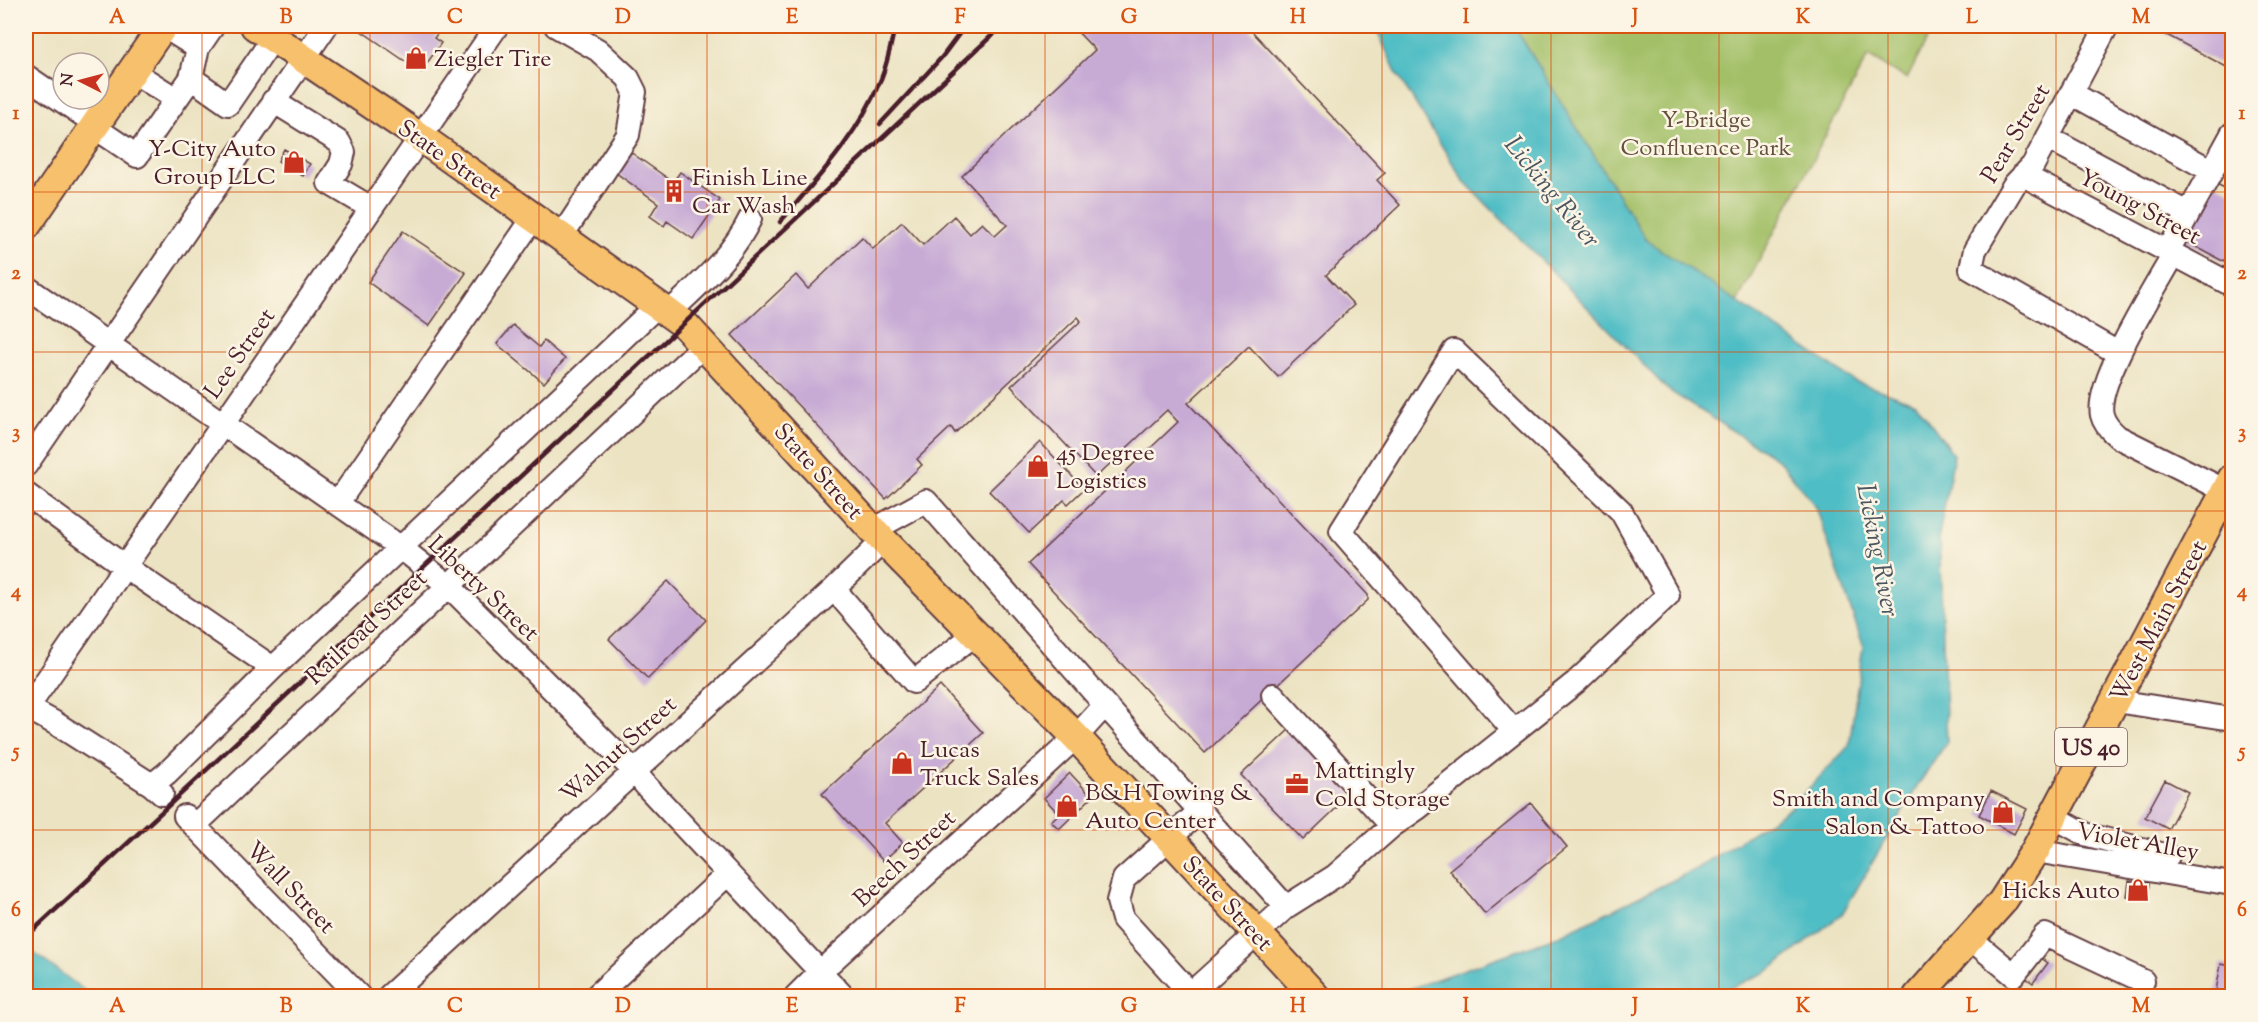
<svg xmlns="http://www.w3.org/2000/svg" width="2258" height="1022" font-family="'Sorts Mill Goudy',serif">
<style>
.green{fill:#a3c067;stroke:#767049;stroke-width:1.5}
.water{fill:#4fbdc5;stroke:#4c6e78;stroke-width:1.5}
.building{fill:#c8abd5}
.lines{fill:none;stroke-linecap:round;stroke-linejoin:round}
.minor-casing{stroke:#623c42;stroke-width:26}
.major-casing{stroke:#623c42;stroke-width:32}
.minor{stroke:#fff;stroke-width:22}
.major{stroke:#f7c06c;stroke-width:28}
.rail{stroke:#4a1f2b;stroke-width:4.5}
.grid{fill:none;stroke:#d8530f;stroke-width:1.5;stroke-opacity:0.55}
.labels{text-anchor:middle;stroke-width:5;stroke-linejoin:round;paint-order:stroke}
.shield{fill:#fcf5e5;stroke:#7f5f63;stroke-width:1.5}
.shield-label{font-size:22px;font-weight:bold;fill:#4a1f2b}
.poi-label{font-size:24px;fill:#4a1f2b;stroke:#fcf5e5;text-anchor:start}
.park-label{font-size:24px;fill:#654f3d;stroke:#fcf5e5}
.street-label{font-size:24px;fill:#4a1f2b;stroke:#fcf5e5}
.water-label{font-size:26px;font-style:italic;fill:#4c5661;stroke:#fcf5e5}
.neatline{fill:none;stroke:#d8530f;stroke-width:2}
.grid-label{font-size:20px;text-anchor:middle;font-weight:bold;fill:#d8530f}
</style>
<rect width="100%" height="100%" fill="#fcf5e5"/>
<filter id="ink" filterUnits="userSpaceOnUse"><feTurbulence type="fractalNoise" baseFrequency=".0167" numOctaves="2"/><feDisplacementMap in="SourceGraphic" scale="12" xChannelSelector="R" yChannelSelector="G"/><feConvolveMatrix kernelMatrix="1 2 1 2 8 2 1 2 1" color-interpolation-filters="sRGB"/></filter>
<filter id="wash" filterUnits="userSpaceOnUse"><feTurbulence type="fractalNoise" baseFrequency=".008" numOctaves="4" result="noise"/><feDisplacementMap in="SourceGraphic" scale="24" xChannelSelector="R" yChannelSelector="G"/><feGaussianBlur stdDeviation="1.35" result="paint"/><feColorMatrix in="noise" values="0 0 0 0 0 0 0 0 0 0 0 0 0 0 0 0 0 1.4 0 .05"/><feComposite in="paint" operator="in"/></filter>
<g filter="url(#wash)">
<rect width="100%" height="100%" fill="#ece3c2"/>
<!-- green -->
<path class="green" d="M 1514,26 L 1934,26 L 1907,79 L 1868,56 L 1737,302 L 1646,240 Z"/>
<!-- water -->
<path class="water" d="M 1375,26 L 1514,26 L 1646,240 L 1854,381 L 1916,403 L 1954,455 L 1939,535 L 1947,742 L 1918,785 L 1842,914 L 1767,972 L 1711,996 L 1389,996 L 1561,935 L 1696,869 L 1790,808 L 1849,746 L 1863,645 L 1816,507 L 1779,460 L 1668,390 L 1463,180 L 1397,74 Z
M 26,947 L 92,996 L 26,996 Z"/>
<g id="blocks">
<!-- building -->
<path class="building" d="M 354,26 L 443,26 L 434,38 L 441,43 L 421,72 Z
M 1072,26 L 1247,26 L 1385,173 L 1377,180 L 1400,205 L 1326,275 L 1354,305 L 1278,377 L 1249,346 L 1188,403 L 1368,595 L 1368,600 L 1205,753 L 1028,564 L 1178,422 L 1167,410 L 1096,477 L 1011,386 L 1081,321 L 1078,317 L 955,433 L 951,427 L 917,459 L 922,465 L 886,499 L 732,335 L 796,275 L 808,289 L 862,237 L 873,249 L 902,222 L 923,245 L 954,216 L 970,234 L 982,223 L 995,236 L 1007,225 L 962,176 L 1095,50 Z
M 2150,26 L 2232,26 L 2232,70 Z
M 284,149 L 310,164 L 303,176 L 278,161 Z
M 626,149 L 673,182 L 680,172 L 720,200 L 693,239 L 667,221 L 664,226 L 650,216 L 658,203 L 612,170 Z
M 2215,183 L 2232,192 L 2232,266 L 2185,241 Z
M 403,231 L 466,273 L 429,326 L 368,282 Z
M 513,325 L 539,347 L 544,341 L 565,359 L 544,383 L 497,344 Z
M 1040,442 L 1084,489 L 1068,504 L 1064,500 L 1029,533 L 989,491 Z
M 668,581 L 706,620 L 648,679 L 609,639 Z
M 940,686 L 983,733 L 885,823 L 903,843 L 883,861 L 822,794 Z
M 1291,728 L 1352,793 L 1303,840 L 1241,775 Z
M 1070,773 L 1092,797 L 1059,829 L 1051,821 L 1059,814 L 1044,798 Z
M 2165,780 L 2188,792 L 2168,829 L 2145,817 Z
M 1991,791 L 2027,809 L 2014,834 L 1979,815 Z
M 1531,803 L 1567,847 L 1485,914 L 1449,870 Z
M 2129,881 L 2149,884 L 2148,898 L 2127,896 Z
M 2041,958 L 2048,963 L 2033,983 L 2026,978 Z
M 2221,964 L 2232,966 L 2232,996 L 2215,996 Z"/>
</g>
</g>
<g filter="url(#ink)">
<use href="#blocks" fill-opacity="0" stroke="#623c42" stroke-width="1.5"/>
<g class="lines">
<!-- minor casing -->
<g class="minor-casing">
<path id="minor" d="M 163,26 L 198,48
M 556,26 L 598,50 L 628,78 L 635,92 L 628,135 L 561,237
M 2107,26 L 2033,165 L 2014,185 L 1975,250 L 1971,269 L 2118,353
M 132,71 L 176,99
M 26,76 L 96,124
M 191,78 L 228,104 L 273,38
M 2071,93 L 2212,171
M 273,101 L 339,142 L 344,152 L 341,164 L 329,183 L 371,208
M 94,127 L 137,156 L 191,78 L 198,48 L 213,26
M 2048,138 L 2188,213
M 2023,175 L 2232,285
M 2168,251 L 2232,134
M 2174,254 C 2157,285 2094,383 2102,415 C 2104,424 2111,431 2118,437 L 2226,491
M 26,287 L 400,547 L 449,586 L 633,770 L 648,788 L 843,996
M 669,313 C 699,284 731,258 750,219
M 26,465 L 326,26
M 26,494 L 124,566 L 273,668
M 337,504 L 534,217
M 873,530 L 926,501 L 1105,705 L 1286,907 L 1188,996
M 834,589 L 914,682 L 975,634
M 1273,695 L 1392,826
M 2116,701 L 2232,719
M 26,707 L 55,723 L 152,785 L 162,794
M 26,710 L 497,26
M 152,785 L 167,773 L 273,668 L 658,305
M 185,816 L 359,996
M 2054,817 L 2085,834 L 2168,856
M 195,825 L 704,345
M 2035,851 L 2232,884
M 1286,907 L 1335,876 L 1392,826 L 1418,808 L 1576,682 L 1668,595 L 1621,511 L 1454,351 L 1341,531 L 1514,731
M 1971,939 L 2014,975 L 2045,935 L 2143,981
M 1191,994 L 1123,919 L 1118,901 L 1124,879 L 1201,810
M 389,996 L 834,589 L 883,541
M 596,996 L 728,874
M 796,996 L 819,973 L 1076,737 L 1105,705"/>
</g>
<!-- major casing -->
<g class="major-casing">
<path id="major" d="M 255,26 L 420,137 L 684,324 L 873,530 L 1076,737 L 1315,996
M 26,226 L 163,26
M 1918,996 L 2002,902 L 2035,851 L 2232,479"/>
</g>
<!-- minor -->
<use href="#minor" class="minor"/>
<!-- major -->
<use href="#major" class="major"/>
<!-- rail -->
<path class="rail" d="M 880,124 L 942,57 L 965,26
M 780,222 C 818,178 859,134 881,79 C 888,62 891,44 895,26
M 26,937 L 168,806 L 1002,26"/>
</g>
</g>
<!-- grid -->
<path class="grid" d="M 202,26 L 202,996M 370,26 L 370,996M 539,26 L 539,996M 707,26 L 707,996M 876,26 L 876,996M 1045,26 L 1045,996M 1213,26 L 1213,996M 1382,26 L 1382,996M 1551,26 L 1551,996M 1719,26 L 1719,996M 1888,26 L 1888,996M 2056,26 L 2056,996M 26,192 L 2232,192M 26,352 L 2232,352M 26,511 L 2232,511M 26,670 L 2232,670M 26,830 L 2232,830"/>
<!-- icons -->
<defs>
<g id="shop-bare" transform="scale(1.8)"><path d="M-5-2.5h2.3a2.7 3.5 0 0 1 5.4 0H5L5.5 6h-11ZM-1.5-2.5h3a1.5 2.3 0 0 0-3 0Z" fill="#c8321e" stroke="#fcf5e5" stroke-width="2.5" paint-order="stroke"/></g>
<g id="building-bare" transform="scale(1.8)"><path d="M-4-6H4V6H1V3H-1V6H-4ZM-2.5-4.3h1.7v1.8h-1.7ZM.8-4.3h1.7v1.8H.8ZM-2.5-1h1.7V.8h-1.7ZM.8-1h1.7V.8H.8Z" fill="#c8321e" stroke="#fcf5e5" stroke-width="2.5" paint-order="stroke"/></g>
<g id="office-bare" transform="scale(1.8)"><path d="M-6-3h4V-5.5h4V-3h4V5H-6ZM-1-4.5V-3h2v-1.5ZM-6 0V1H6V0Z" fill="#c8321e" stroke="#fcf5e5" stroke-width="2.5" paint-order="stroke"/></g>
</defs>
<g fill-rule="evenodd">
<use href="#shop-bare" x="416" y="58"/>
<use href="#shop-bare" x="294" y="162"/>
<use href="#building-bare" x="674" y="191"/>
<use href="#shop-bare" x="1038" y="466"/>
<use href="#shop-bare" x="902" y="763"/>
<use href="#office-bare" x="1297" y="784"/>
<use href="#shop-bare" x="1067" y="806"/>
<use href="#shop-bare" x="2003" y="812"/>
<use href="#shop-bare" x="2138" y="890"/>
</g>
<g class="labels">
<!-- shield labels -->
<rect class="shield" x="2055" y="728" width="72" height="38" rx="4.5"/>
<g class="shield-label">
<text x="2091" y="755">US 40</text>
</g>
<!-- poi labels -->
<g class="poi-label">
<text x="434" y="66">Ziegler Tire</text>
<text x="276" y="156" text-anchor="end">Y-City Auto<tspan x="276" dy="28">Group LLC</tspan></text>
<text x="692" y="185">Finish Line<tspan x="692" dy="28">Car Wash</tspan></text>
<text x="1056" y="460">45 Degree<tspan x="1056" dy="28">Logistics</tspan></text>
<text x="920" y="757">Lucas<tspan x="920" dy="28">Truck Sales</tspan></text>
<text x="1315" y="778">Mattingly<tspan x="1315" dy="28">Cold Storage</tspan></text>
<text x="1085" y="800">B&amp;H Towing &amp;<tspan x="1085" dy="28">Auto Center</tspan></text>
<text x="1985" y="806" text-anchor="end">Smith and Company<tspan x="1985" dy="28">Salon &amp; Tattoo</tspan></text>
<text x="2120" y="898" text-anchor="end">Hicks Auto</text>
</g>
<!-- park labels -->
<g class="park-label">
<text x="1706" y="127">Y-Bridge<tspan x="1706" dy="28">Confluence Park</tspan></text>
</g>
<!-- street labels -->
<g class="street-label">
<text transform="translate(2015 133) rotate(-59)" y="8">Pear Street</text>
<text transform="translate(450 159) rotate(35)" y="8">State Street</text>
<text transform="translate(2140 206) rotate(28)" y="8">Young Street</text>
<text transform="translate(239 353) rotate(-55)" y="8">Lee Street</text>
<text transform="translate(819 471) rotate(48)" y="8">State Street</text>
<text transform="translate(484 588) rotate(43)" y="8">Liberty Street</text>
<text transform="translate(2158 621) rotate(-62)" y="8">West Main Street</text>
<text transform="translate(366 627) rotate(-43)" y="8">Railroad Street</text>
<text transform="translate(618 749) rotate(-42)" y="8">Walnut Street</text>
<text transform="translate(2138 841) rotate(10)" y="8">Violet Alley</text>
<text transform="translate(904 858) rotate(-43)" y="8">Beech Street</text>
<text transform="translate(291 887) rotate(46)" y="8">Wall Street</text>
<text transform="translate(1228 903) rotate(47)" y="8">State Street</text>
</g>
<!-- water labels -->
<g class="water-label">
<text transform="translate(1553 191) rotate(51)" y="9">Licking River</text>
<text transform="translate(1879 550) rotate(79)" y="9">Licking River</text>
</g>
</g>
<!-- margin -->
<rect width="2258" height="1022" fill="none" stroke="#fcf5e5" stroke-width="66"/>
<!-- north arrow -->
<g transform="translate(81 81) rotate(276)"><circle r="28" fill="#fcf5e5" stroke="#b59f9b" stroke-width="1.5"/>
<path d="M0-4.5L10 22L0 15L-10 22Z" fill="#c8321e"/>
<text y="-9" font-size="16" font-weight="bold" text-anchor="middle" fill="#4a1f2b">N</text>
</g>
<rect x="33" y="33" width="2192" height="956" class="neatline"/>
<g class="grid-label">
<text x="117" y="23">A</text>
<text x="286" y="23">B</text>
<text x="455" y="23">C</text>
<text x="623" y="23">D</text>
<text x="792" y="23">E</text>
<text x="960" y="23">F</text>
<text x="1129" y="23">G</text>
<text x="1298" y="23">H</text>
<text x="1466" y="23">I</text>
<text x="1635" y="23">J</text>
<text x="1803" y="23">K</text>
<text x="1972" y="23">L</text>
<text x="2141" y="23">M</text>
<text x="16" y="119">1</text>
<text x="2242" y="119">1</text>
<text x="16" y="279">2</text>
<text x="2242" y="279">2</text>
<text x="16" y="438">3</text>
<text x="2242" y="438">3</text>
<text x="16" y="597">4</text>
<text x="2242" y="597">4</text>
<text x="16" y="757">5</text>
<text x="2242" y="757">5</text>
<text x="16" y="916">6</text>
<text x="2242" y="916">6</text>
<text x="117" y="1012">A</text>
<text x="286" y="1012">B</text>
<text x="455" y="1012">C</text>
<text x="623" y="1012">D</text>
<text x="792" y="1012">E</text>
<text x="960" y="1012">F</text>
<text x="1129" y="1012">G</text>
<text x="1298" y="1012">H</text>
<text x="1466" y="1012">I</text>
<text x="1635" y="1012">J</text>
<text x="1803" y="1012">K</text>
<text x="1972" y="1012">L</text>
<text x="2141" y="1012">M</text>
</g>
</svg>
